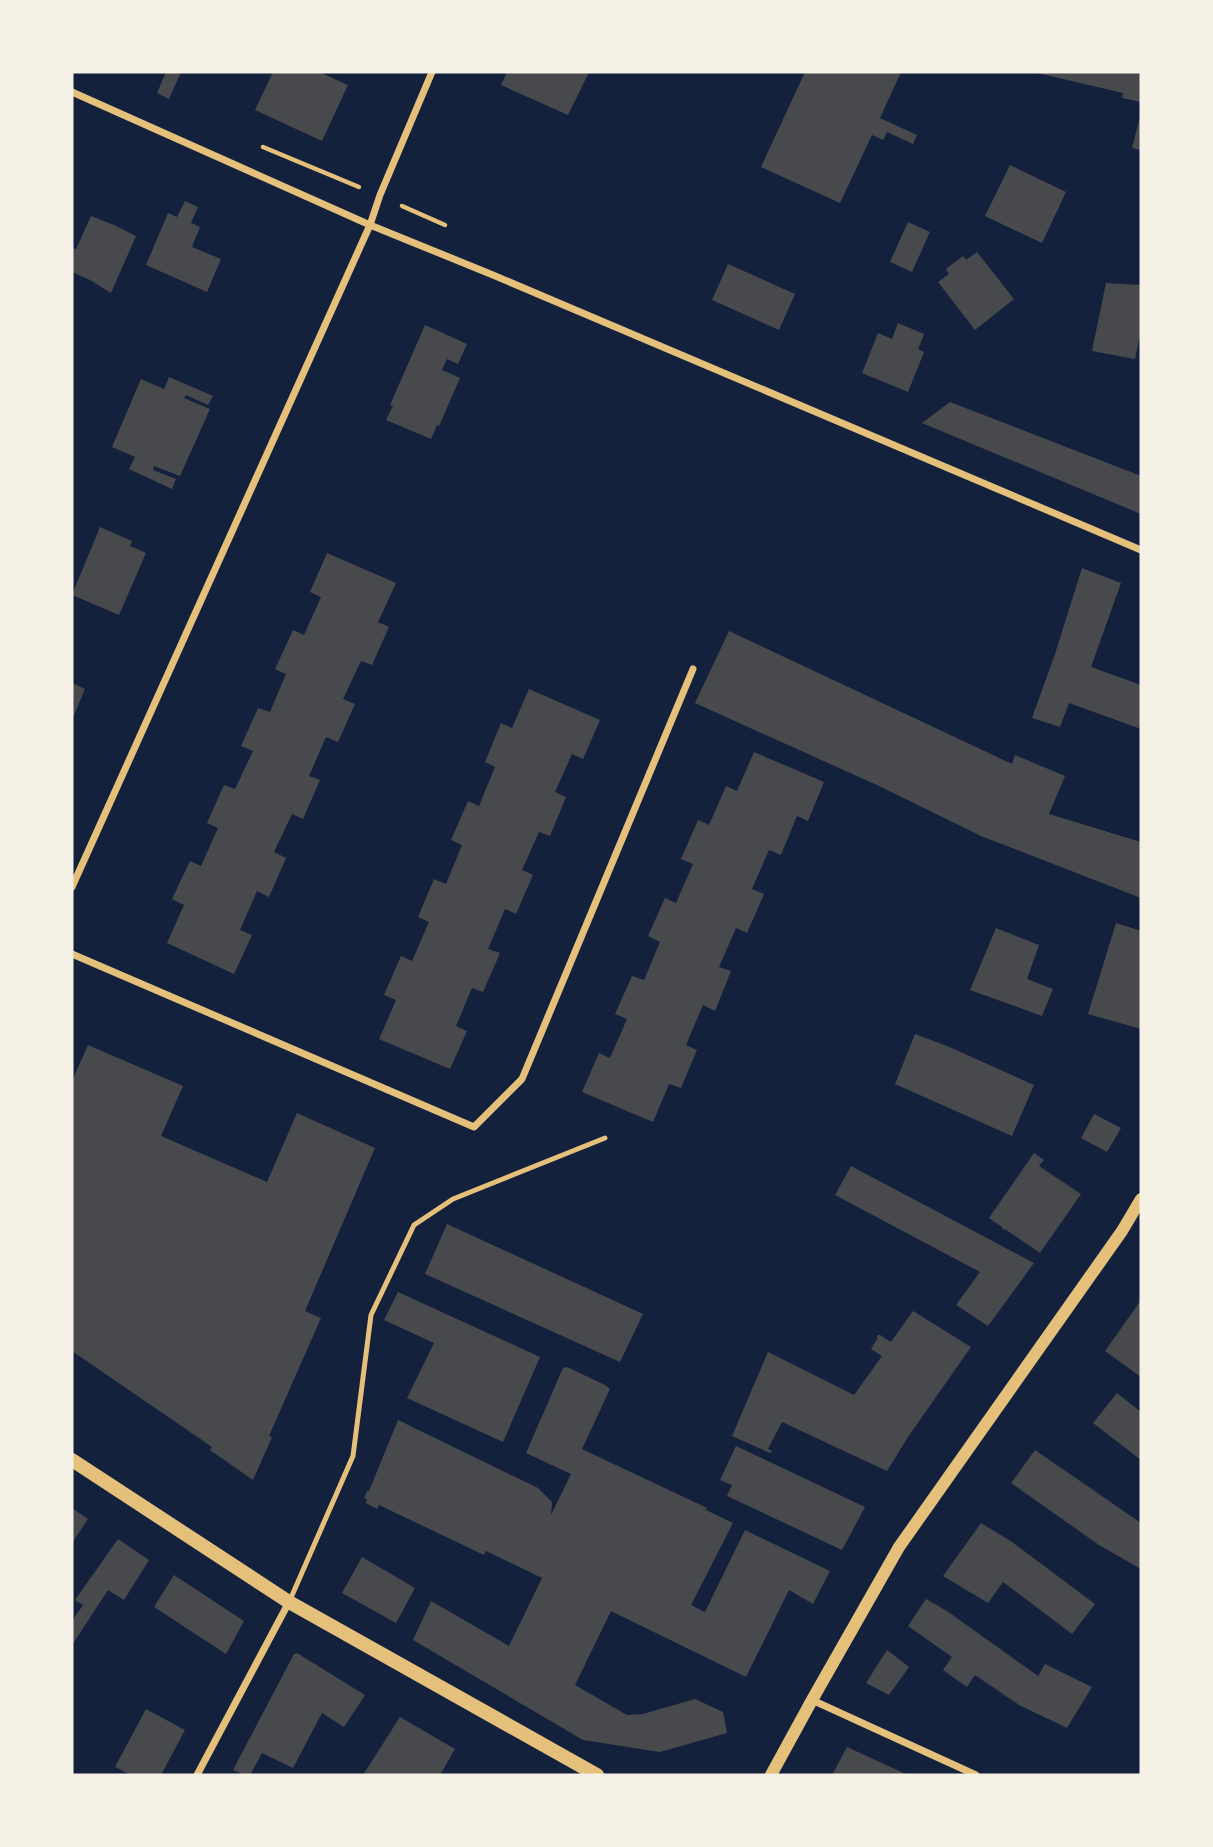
<svg xmlns="http://www.w3.org/2000/svg" width="1213" height="1847" font-family="Bitter,serif">
<style>
.building{fill:#48494c}
.lines{fill:none;stroke-linecap:round;stroke-linejoin:round}
.path{stroke:#e5c07b;stroke-width:4.5}
.service{stroke:#e5c07b;stroke-width:5}
.minor{stroke:#e5c07b;stroke-width:7}
.tertiary{stroke:#e5c07b;stroke-width:12}
.secondary{stroke:#e5c07b;stroke-width:14}
</style>
<rect width="100%" height="100%" fill="#14213d"/>
<!-- building -->
<path class="building" d="M 166,72 L 181,72 L 169,99 L 157,93 Z
M 273,72 L 319,72 L 348,85 L 322,141 L 255,110 Z
M 507,72 L 589,72 L 568,115 L 501,85 Z
M 805,72 L 901,72 L 880,118 L 917,135 L 913,144 L 887,132 L 883,140 L 872,135 L 840,203 L 761,167 Z
M 1033,72 L 1141,72 L 1141,102 L 1122,98 L 1123,93 Z
M 1140,117 L 1141,117 L 1141,150 L 1132,148 Z
M 1010,165 L 1066,192 L 1042,243 L 985,216 Z
M 185,201 L 198,207 L 191,223 L 200,227 L 192,247 L 221,259 L 207,292 L 146,265 L 168,213 L 177,217 Z
M 91,216 L 114,225 L 136,236 L 111,293 L 90,280 L 72,272 L 72,248 L 76,249 Z
M 908,222 L 930,232 L 912,272 L 890,262 Z
M 977,252 L 1014,299 L 975,330 L 938,282 L 949,274 L 946,269 L 963,256 L 966,260 Z
M 728,264 L 795,294 L 779,330 L 712,300 Z
M 1106,283 L 1141,285 L 1141,331 L 1135,359 L 1092,351 Z
M 898,323 L 924,334 L 918,349 L 924,352 L 908,392 L 862,373 L 878,333 L 892,339 Z
M 425,325 L 467,344 L 458,364 L 447,359 L 442,370 L 460,378 L 439,426 L 437,425 L 431,439 L 386,420 L 393,406 L 390,405 Z
M 169,377 L 213,396 L 208,405 L 186,395 L 184,398 L 210,409 L 180,476 L 154,466 L 153,470 L 176,479 L 172,489 L 129,469 L 135,457 L 112,447 L 141,379 L 164,389 Z
M 950,402 L 1141,476 L 1141,514 L 922,423 Z
M 100,527 L 132,541 L 130,546 L 146,553 L 119,615 L 72,595 Z
M 327,553 L 396,583 L 378,622 L 389,627 L 372,665 L 361,661 L 343,699 L 355,704 L 338,742 L 326,737 L 309,776 L 320,780 L 303,819 L 292,814 L 274,852 L 286,858 L 269,897 L 257,891 L 240,930 L 252,935 L 234,974 L 167,943 L 184,905 L 172,899 L 190,861 L 201,866 L 218,828 L 207,823 L 224,785 L 235,789 L 253,751 L 241,746 L 258,708 L 270,712 L 286,674 L 275,669 L 293,630 L 304,635 L 321,597 L 310,592 Z
M 1082,568 L 1121,583 L 1091,667 L 1141,685 L 1141,729 L 1069,703 L 1060,727 L 1032,718 L 1055,654 Z
M 729,631 L 1012,764 L 1015,755 L 1065,776 L 1049,814 L 1141,842 L 1141,898 L 981,836 L 879,786 L 695,703 Z
M 72,683 L 85,689 L 72,720 Z
M 529,689 L 600,720 L 583,759 L 572,754 L 555,792 L 566,797 L 550,836 L 539,832 L 522,870 L 533,875 L 516,914 L 505,909 L 488,949 L 500,953 L 483,992 L 472,988 L 456,1026 L 467,1031 L 450,1069 L 379,1039 L 396,1000 L 384,995 L 401,956 L 412,961 L 429,922 L 418,917 L 434,879 L 446,884 L 462,845 L 451,840 L 468,801 L 479,806 L 495,767 L 485,762 L 501,723 L 512,728 Z
M 754,752 L 824,782 L 808,821 L 797,816 L 781,855 L 769,850 L 752,889 L 764,894 L 747,933 L 736,928 L 719,967 L 731,971 L 715,1011 L 703,1005 L 686,1045 L 697,1050 L 681,1088 L 669,1084 L 653,1122 L 582,1092 L 599,1053 L 610,1058 L 627,1019 L 615,1014 L 632,976 L 644,980 L 660,942 L 648,936 L 665,898 L 676,903 L 693,864 L 681,859 L 698,820 L 709,825 L 726,786 L 737,791 Z
M 1116,923 L 1141,931 L 1141,1029 L 1088,1014 Z
M 996,928 L 1039,945 L 1027,979 L 1053,989 L 1042,1016 L 970,990 Z
M 915,1034 L 947,1046 L 1034,1085 L 1012,1136 L 895,1084 Z
M 88,1045 L 183,1086 L 161,1136 L 267,1182 L 297,1113 L 375,1148 L 305,1311 L 321,1318 L 269,1436 L 272,1437 L 253,1480 L 210,1450 L 212,1447 L 72,1351 L 72,1081 Z
M 1094,1114 L 1121,1128 L 1107,1152 L 1081,1138 Z
M 1034,1153 L 1044,1160 L 1039,1166 L 1081,1194 L 1040,1253 L 1005,1229 L 1003,1230 L 1002,1227 L 989,1218 Z
M 851,1166 L 1034,1263 L 988,1326 L 956,1305 L 980,1272 L 835,1195 Z
M 447,1224 L 643,1314 L 620,1362 L 425,1274 Z
M 398,1292 L 540,1357 L 503,1442 L 407,1398 L 434,1343 L 384,1320 Z
M 1141,1300 L 1141,1377 L 1105,1351 Z
M 913,1311 L 971,1347 L 908,1437 L 887,1471 L 782,1422 L 768,1449 L 772,1451 L 770,1453 L 732,1436 L 768,1352 L 854,1395 L 882,1356 L 871,1349 L 878,1338 L 876,1338 L 878,1335 L 880,1335 L 891,1342 Z
M 567,1367 L 605,1385 L 610,1389 L 582,1449 L 707,1508 L 706,1510 L 733,1523 L 691,1605 L 705,1612 L 745,1530 L 830,1571 L 813,1604 L 789,1590 L 746,1677 L 611,1611 L 575,1685 L 627,1715 L 643,1714 L 695,1699 L 723,1712 L 727,1733 L 660,1752 L 583,1740 L 413,1640 L 431,1601 L 509,1646 L 542,1578 L 486,1551 L 484,1555 L 379,1505 L 377,1509 L 366,1503 L 367,1499 L 364,1498 L 367,1491 L 369,1491 L 398,1420 L 538,1488 L 552,1502 L 551,1515 L 571,1474 L 526,1453 L 563,1368 Z
M 1117,1393 L 1141,1412 L 1141,1460 L 1093,1423 Z
M 736,1446 L 865,1507 L 842,1550 L 727,1496 L 732,1485 L 720,1480 Z
M 1035,1450 L 1141,1523 L 1141,1569 L 1099,1545 L 1011,1483 Z
M 72,1508 L 88,1519 L 72,1543 Z
M 981,1523 L 1012,1542 L 1095,1604 L 1072,1634 L 1003,1582 L 988,1603 L 943,1576 Z
M 118,1539 L 149,1560 L 124,1600 L 108,1590 L 72,1645 L 72,1621 L 83,1605 L 75,1600 Z
M 362,1557 L 415,1588 L 396,1623 L 342,1593 Z
M 174,1575 L 244,1621 L 226,1654 L 154,1607 Z
M 926,1599 L 947,1611 L 1038,1676 L 1045,1664 L 1092,1687 L 1067,1728 L 1019,1705 L 975,1675 L 967,1687 L 943,1670 L 952,1657 L 908,1626 Z
M 887,1650 L 909,1667 L 889,1695 L 866,1683 Z
M 297,1653 L 365,1695 L 344,1727 L 322,1713 L 293,1768 L 262,1753 L 250,1775 L 245,1775 L 233,1770 L 294,1654 Z
M 146,1709 L 185,1730 L 161,1775 L 131,1775 L 115,1767 Z
M 400,1717 L 455,1749 L 440,1775 L 363,1775 Z
M 847,1747 L 908,1775 L 832,1775 Z"/>
<g class="lines">
<!-- path -->
<path class="path" d="M 263,147 L 359,187
M 402,206 L 445,225"/>
<!-- service -->
<path class="service" d="M 290,1600 L 353,1456 L 371,1315 L 414,1225 L 453,1199 L 605,1138"/>
<!-- minor -->
<path class="minor" d="M 72,92 L 370,225 L 493,275 L 1141,550
M 72,887 L 370,225 L 380,195 L 432,72
M 72,954 L 474,1127 L 522,1079 L 693,669
M 812,1700 L 976,1775
M 197,1775 L 289,1602"/>
<!-- tertiary -->
<path class="tertiary" d="M 771,1775 L 812,1700 L 899,1547 L 1122,1231 L 1141,1199"/>
<!-- secondary -->
<path class="secondary" d="M 72,1460 L 289,1602 L 597,1775"/>
</g>
<!-- border -->
<rect width="1213" height="1847" fill="none" stroke="#f6f1e7" stroke-width="147"/>
</svg>
